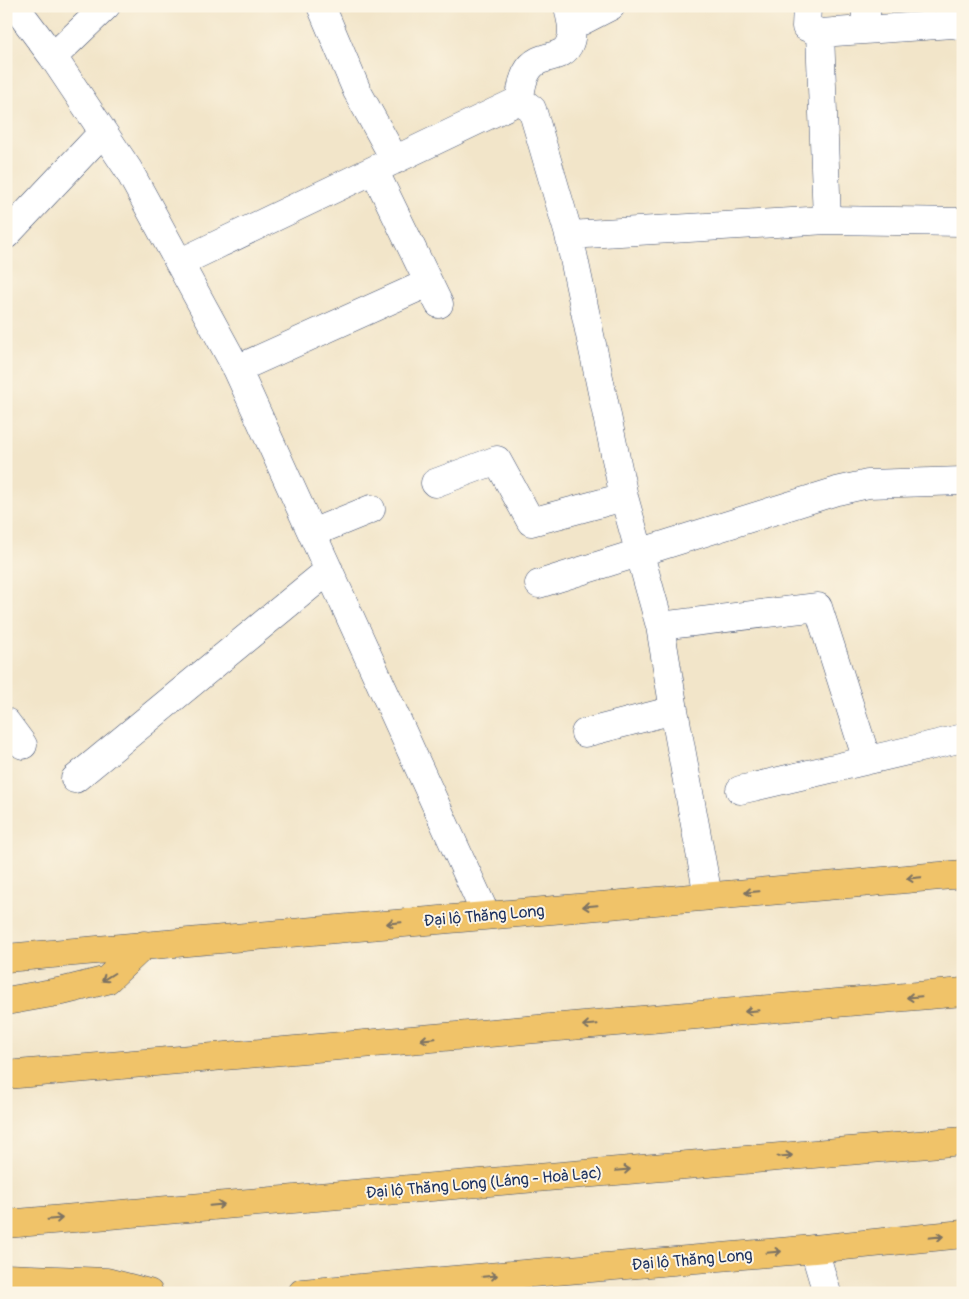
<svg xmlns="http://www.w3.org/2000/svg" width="969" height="1299" font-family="Pangolin,sans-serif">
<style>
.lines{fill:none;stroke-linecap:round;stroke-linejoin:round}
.minor-casing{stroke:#3b4a6e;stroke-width:29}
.major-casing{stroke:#3b4a6e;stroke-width:29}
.highway-casing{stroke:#3b4a6e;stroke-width:29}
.minor{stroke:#fff;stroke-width:28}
.major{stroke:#f0c369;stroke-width:28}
.highway{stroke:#f0c369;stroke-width:28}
.oneway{stroke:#7b7263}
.labels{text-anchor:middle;stroke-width:4;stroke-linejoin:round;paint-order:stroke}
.street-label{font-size:16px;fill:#1b2f5e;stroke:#fcf5e5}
</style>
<rect width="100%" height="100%" fill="#fcf5e5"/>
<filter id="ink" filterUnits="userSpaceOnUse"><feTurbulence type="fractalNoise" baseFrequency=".02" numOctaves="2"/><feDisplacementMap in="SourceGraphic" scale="10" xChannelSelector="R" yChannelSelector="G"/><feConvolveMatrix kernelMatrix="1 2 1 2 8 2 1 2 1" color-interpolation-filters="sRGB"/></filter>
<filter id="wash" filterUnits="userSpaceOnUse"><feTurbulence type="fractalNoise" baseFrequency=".0096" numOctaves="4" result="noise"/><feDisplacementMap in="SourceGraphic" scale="20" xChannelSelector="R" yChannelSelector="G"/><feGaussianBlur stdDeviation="1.12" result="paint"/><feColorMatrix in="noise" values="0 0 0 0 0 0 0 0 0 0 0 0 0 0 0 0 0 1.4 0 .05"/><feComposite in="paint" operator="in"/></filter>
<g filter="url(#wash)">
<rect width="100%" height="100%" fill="#f2e5c9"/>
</g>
<g filter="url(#ink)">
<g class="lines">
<!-- minor casing -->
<g class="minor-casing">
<path id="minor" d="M 15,6 L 53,57 L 128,169 L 237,369 L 486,915
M 321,6 L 357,91 L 395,160
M 568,6 L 572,26 L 611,6
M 807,6 L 806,27 L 820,33 L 952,24 L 963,26
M 864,30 L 867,6
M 820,33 L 827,220
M 53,57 L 106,6
M 520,100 C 521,86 524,68 538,61 C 550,55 565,57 570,42 C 572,37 572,31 572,26
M 374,170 L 439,304
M 6,235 L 103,132
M 569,235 L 827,220 L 963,222
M 179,263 L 520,100 L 532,109 L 569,235 L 624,497 L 660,626 L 674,710 L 585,733
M 237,369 L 428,283
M 435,483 L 497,460 L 531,522 L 624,497
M 312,533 L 371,509
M 539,584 L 837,491 L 868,484 L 963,481
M 660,626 L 818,607 L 867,760
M 674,710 L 708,896
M 6,722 L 23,745
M 75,779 L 329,570
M 740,790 L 963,738
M 814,1249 L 827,1293"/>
</g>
<!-- major casing -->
<g class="major-casing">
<path id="major" d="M 6,958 L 963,874
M 6,1001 L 63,991 L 107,980 L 144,945
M 6,1278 L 107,1282 L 149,1293
M 302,1293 L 814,1249 L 963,1234"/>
</g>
<!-- highway casing -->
<g class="highway-casing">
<path id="highway" d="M 6,1075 L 963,992
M 6,1224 L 963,1141"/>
</g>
<!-- minor -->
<use href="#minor" class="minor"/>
<!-- major -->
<use href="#major" class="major"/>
<!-- highway -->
<use href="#highway" class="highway"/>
</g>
<!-- one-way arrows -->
<defs><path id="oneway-shaft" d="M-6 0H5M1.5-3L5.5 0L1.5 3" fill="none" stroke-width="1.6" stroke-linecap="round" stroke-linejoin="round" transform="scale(1.25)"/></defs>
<g class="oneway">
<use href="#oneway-shaft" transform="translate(914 878) rotate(175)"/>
<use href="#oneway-shaft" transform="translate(752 892) rotate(175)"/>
<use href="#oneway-shaft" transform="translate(590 906) rotate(175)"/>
<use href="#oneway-shaft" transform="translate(394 923) rotate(175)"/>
<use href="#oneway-shaft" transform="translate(108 977) rotate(148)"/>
<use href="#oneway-shaft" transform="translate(914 997) rotate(175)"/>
<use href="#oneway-shaft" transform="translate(752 1011) rotate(175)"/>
<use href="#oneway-shaft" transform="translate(590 1025) rotate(175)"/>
<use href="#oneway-shaft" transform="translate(428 1039) rotate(175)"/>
<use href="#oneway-shaft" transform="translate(785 1156) rotate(-5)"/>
<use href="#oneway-shaft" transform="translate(623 1170) rotate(-5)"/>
<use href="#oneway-shaft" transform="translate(217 1205) rotate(-5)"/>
<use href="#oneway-shaft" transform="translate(55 1219) rotate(-5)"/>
<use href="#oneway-shaft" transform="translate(936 1237) rotate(-6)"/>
<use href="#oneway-shaft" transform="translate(774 1252) rotate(-5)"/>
<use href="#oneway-shaft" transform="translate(490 1276) rotate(-5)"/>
</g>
</g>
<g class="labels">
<!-- street labels -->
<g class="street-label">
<text transform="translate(484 915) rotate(-5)" y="6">Đại lộ Thăng Long</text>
<text transform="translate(484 1182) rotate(-5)" y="6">Đại lộ Thăng Long (Láng - Hoà Lạc)</text>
<text transform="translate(692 1259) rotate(-5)" y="6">Đại lộ Thăng Long</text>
</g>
</g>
<!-- margin -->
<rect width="969" height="1299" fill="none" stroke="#fcf5e5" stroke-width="25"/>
</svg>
